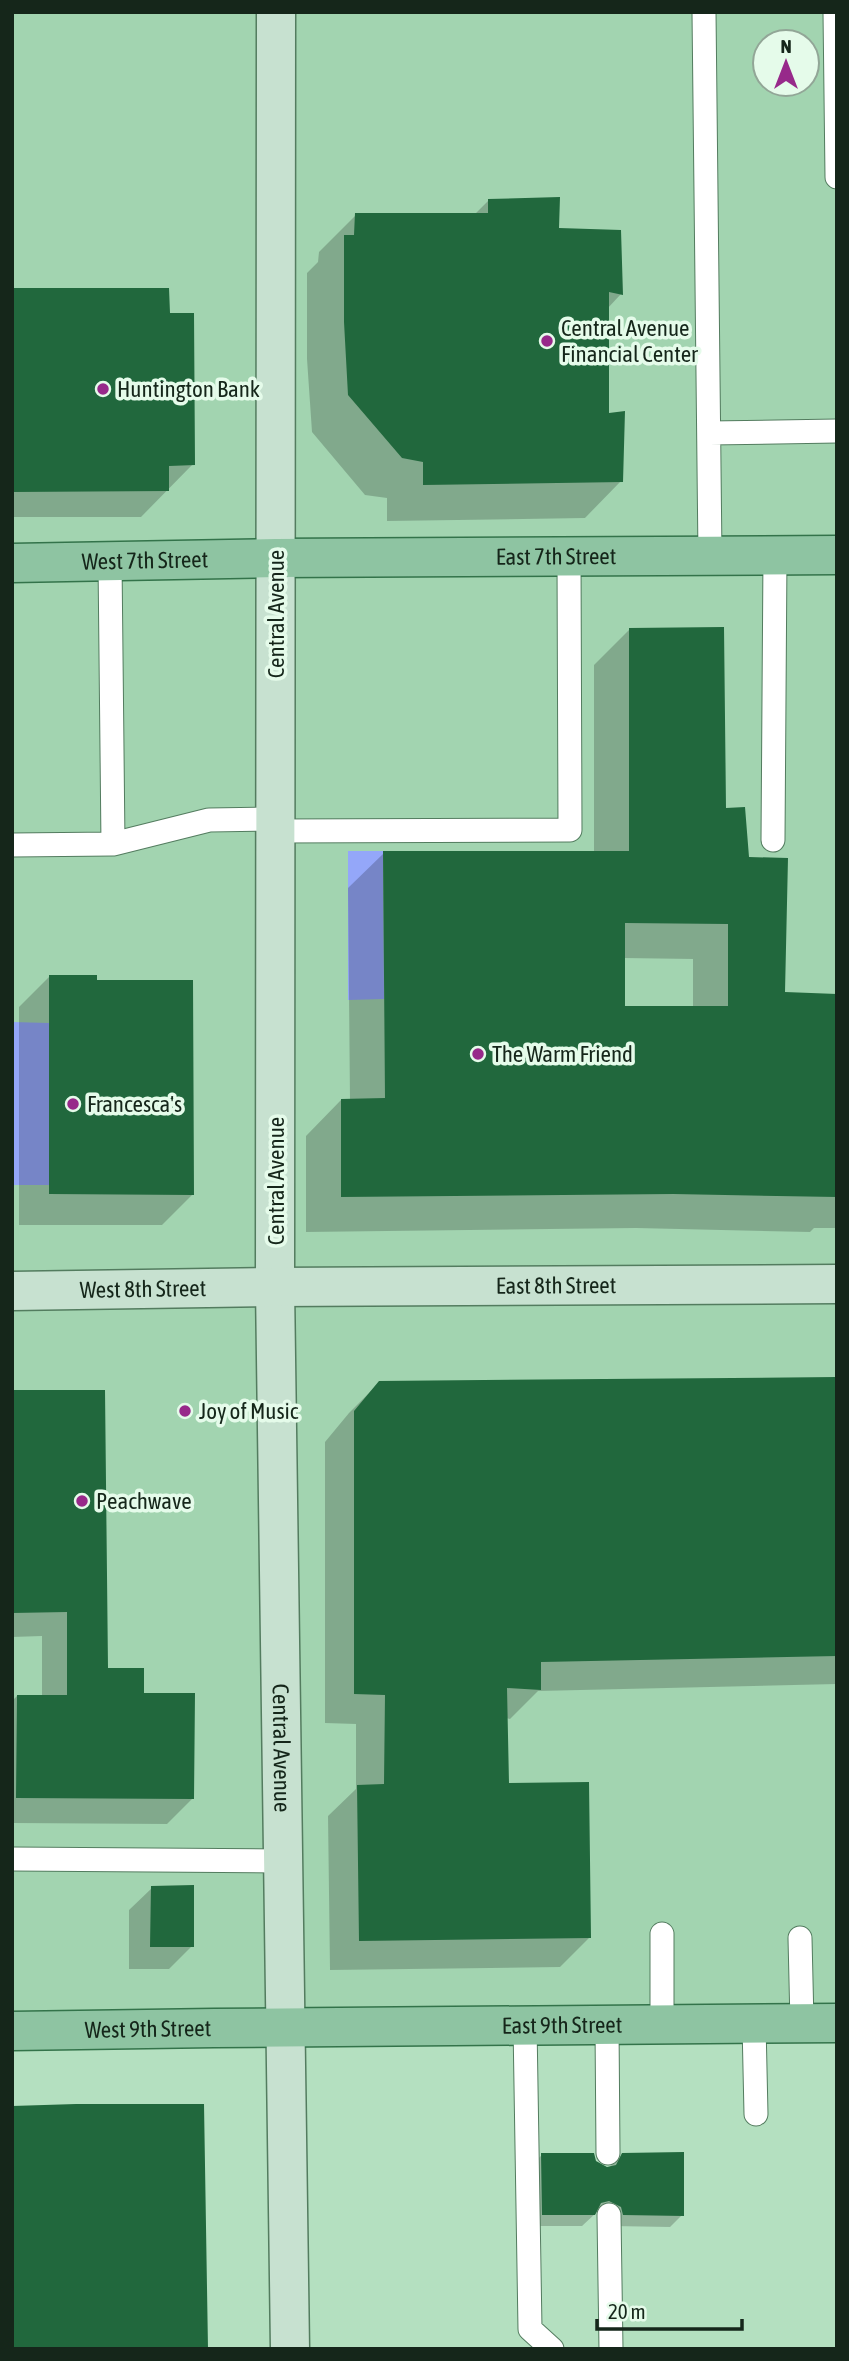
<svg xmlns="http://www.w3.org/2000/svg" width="849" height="2361" font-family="'Asap Condensed',sans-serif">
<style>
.built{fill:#a2d4b0;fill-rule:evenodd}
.green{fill:#94a7f9}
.shadow{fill:#0003;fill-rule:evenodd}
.building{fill:#21683d;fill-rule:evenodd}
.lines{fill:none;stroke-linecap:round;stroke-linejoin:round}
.lane-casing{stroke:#537c5f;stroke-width:25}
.secondary-casing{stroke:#537c5f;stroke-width:41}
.primary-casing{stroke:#33734a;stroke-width:41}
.lane{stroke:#fff;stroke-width:23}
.secondary{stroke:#c7e1d0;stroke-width:38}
.primary{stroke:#8ec4a2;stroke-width:38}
.poi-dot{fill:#97298a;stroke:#e5fbea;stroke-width:2.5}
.labels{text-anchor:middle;stroke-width:7;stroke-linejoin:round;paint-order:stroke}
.poi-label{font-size:23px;fill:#15261a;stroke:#e5fbea;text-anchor:start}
.street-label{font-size:23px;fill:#15261a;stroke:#e5fbea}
</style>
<rect width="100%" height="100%" fill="#b4e0c0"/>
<!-- built -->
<path class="built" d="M 12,12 L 837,12 L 837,2022 L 12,2031 ZM 765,42 L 807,42 L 807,84 L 765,84 Z"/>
<!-- green -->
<path class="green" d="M 348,851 L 383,851 L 384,999 L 348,1000 Z
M 12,1022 L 49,1023 L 49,1185 L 12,1185 Z"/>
<!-- shadow -->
<path class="shadow" d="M 489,200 L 557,230 L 621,294 L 607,309 L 607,415 L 621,481 L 585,518 L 387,521 L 387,498 L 365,495 L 312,432 L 307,359 L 307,273 L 318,262 L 319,252 L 356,215 L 474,215 Z
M 12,290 L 193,464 L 141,517 L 12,517 Z
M 629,630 L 725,810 L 747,859 L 783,993 L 837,995 L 837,1228 L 814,1228 L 810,1232 L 636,1228 L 306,1232 L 306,1136 L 341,1100 L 350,1100 L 348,888 L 384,853 L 594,853 L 594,665 ZM 623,958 L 693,959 L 693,1008 L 623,1008 Z
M 50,976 L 193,1194 L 162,1225 L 19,1225 L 19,1007 Z
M 837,1378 L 837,1684 L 538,1691 L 510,1719 L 506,1718 L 508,1785 L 589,1938 L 560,1967 L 330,1970 L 328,1816 L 356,1789 L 356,1724 L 325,1723 L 325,1442 L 349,1413 L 379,1383 Z
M 12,1392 L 106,1669 L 142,1695 L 193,1798 L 167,1824 L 12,1823 L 12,1701 L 17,1696 L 42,1696 L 42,1636 L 12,1637 Z
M 152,1888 L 192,1946 L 169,1969 L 129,1969 L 129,1910 Z
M 542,2155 L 595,2162 L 607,2169 L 623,2155 L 682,2215 L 670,2227 L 612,2226 L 609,2219 L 597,2212 L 582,2226 L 531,2226 L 530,2166 Z"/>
<!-- building -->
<path class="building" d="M 560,197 L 559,228 L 621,230 L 623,295 L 609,292 L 609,413 L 625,411 L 623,482 L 423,485 L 423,462 L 402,458 L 348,395 L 344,322 L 344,235 L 354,235 L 355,213 L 488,213 L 488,199 Z
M 12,288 L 169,288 L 170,313 L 194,313 L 195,465 L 169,466 L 169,491 L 12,492 Z
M 724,627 L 726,808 L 745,807 L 749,857 L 788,858 L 785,992 L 837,994 L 837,1197 L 673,1194 L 341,1197 L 341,1099 L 385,1098 L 383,851 L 629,851 L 629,628 ZM 625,923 L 728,924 L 728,1006 L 625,1006 Z
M 49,975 L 97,975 L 97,980 L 193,980 L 194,1195 L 49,1194 Z
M 837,1377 L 837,1656 L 541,1662 L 541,1690 L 507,1688 L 509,1783 L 589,1782 L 591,1938 L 359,1941 L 357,1785 L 384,1784 L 385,1695 L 354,1694 L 354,1411 L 379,1381 Z
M 12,1390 L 105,1390 L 108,1668 L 144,1668 L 144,1693 L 195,1693 L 194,1799 L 16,1798 L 17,1695 L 67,1695 L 67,1612 L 12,1613 Z
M 194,1885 L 194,1947 L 150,1947 L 151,1886 Z
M 76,2104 L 204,2104 L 208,2349 L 12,2349 L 12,2106 Z
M 684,2152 L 684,2216 L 623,2215 L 621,2207 L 609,2201 L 601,2203 L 595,2215 L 542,2215 L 541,2153 L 594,2153 L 596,2161 L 607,2167 L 616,2165 L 622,2153 Z"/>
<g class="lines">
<!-- lane casing -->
<g class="lane-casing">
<path id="lane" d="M 704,12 L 710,556
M 835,12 L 837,177
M 709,433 L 837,431
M 110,561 L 113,844 L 209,820 L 275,819
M 276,831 L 570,830 L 569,557
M 773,840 L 775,555
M 12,845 L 113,844
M 12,1859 L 284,1861
M 662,1934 L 662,2024
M 800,1938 L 802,2023
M 754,2024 L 756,2114
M 525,2025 L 530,2329 L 552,2349
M 607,2025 L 608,2153
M 609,2215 L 611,2349"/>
</g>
<!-- secondary casing -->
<g class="secondary-casing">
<g id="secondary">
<path id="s1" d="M 276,12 L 275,1287 L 290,2349"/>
<path id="s2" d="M 12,1291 L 275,1287 L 837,1284"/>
</g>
</g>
<!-- primary casing -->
<g class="primary-casing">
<g id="primary">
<path id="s3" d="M 12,563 L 276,558 L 837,555"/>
<path id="s4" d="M 12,2031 L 214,2028 L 837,2023"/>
</g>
</g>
<!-- lane -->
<use href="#lane" class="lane"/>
<!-- secondary -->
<use href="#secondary" class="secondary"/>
<!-- primary -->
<use href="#primary" class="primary"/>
</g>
<!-- markers -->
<g class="poi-dot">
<circle cx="547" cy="341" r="7"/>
<circle cx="103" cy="389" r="7"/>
<circle cx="478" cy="1054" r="7"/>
<circle cx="73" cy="1104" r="7"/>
<circle cx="185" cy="1411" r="7"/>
<circle cx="82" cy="1501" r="7"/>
</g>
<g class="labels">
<!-- poi labels -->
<g class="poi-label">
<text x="561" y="336">Central Avenue<tspan x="561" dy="26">Financial Center</tspan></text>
<text x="117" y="397">Huntington Bank</text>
<text x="492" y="1062">The Warm Friend</text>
<text x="87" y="1112">Francesca's</text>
<text x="199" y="1419">Joy of Music</text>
<text x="96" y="1509">Peachwave</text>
</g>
<!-- street labels -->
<g class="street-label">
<text dy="8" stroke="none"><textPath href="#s3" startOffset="544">East 7th Street</textPath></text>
<text dy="8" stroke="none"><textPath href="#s3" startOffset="133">West 7th Street</textPath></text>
<text transform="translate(276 614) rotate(-90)" y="8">Central Avenue</text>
<text transform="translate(276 1181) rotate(-90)" y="8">Central Avenue</text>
<text dy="8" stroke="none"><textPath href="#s2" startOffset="544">East 8th Street</textPath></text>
<text dy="8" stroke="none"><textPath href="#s2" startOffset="131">West 8th Street</textPath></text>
<text dy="8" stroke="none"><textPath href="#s1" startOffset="1736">Central Avenue</textPath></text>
<text dy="8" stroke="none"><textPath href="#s4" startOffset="550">East 9th Street</textPath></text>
<text dy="8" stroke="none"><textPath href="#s4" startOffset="136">West 9th Street</textPath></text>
</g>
</g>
<!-- border -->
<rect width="849" height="2361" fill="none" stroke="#15261a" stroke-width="28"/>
<!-- north arrow -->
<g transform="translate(786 63)"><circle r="33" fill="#e5fbea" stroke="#92a697" stroke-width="2"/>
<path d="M0-5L12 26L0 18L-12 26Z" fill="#97298a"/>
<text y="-10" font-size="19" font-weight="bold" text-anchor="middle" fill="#15261a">N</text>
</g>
<!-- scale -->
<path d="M597 2319v10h145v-10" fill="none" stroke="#15261a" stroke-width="3.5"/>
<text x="608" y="2319" font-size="21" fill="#15261a" stroke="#e5fbea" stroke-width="5" paint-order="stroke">20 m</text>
</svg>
